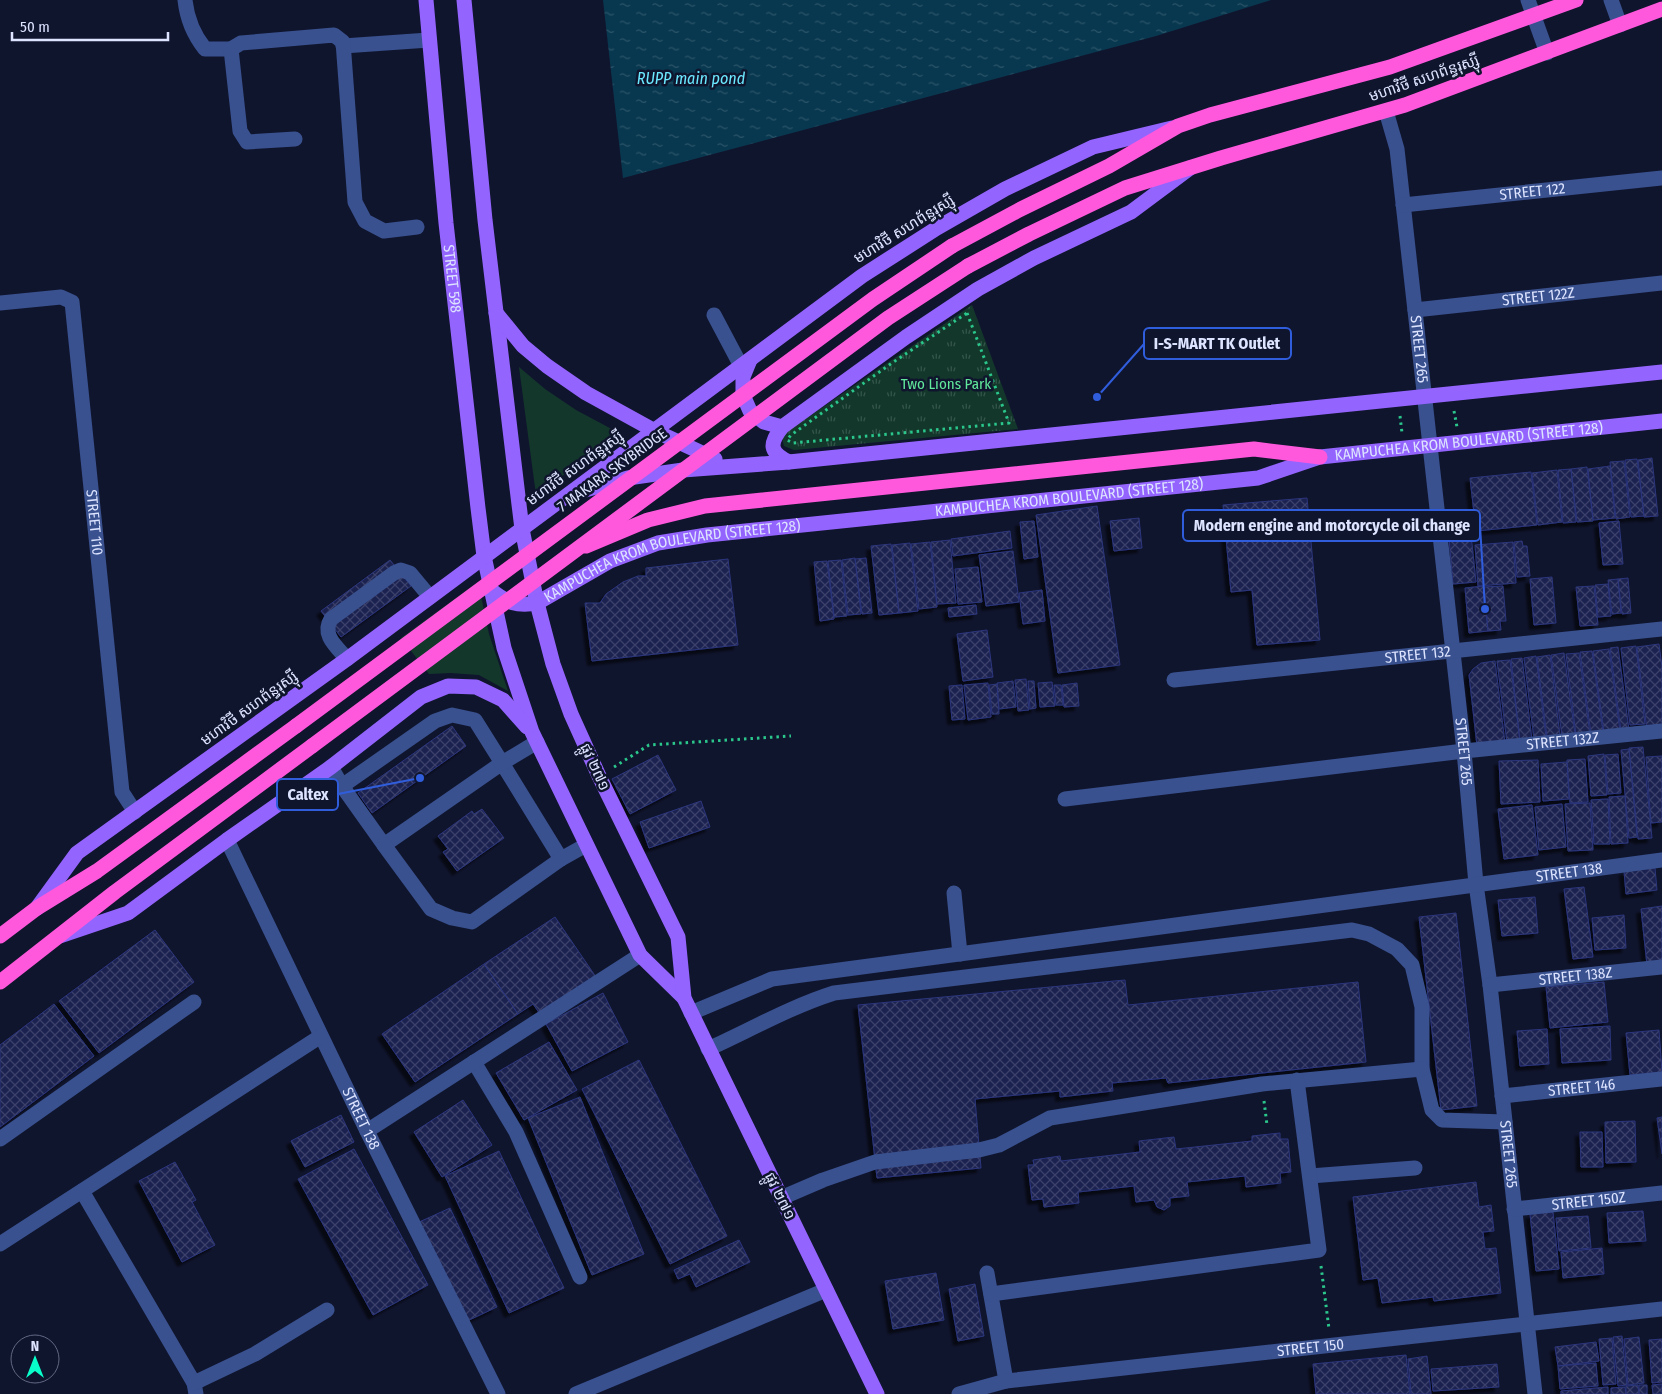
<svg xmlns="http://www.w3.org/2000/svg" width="1662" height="1394" font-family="'Fira Sans Condensed','Noto Sans Khmer',sans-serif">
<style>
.grass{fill:#13382b}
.park{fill:url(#park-tufts)}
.water{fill:url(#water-ripples)}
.building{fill:url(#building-cross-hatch);stroke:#2c367d;filter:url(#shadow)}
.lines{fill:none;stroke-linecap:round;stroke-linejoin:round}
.path{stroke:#2ac68b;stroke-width:3;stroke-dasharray:2.5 4;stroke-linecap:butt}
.minor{stroke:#39518f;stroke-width:15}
.major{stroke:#9464ff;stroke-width:15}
.highway{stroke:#ff58dd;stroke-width:15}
.highway-bridge{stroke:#ff58dd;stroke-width:15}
.labels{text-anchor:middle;stroke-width:5;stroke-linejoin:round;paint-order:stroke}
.street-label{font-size:15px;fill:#dde4ff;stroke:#10152e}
.park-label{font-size:15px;fill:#60e89b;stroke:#10152e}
.water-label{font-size:16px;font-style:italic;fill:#6be9ff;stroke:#10152e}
.leader{fill:none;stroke:#305ddc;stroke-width:2}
.callout-dot{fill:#305ddc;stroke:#10152e;stroke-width:2}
.callout{fill:#10152e;stroke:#305ddc;stroke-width:2}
.callout-label{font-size:16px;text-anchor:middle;font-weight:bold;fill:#dde4ff}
</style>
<defs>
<pattern id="park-tufts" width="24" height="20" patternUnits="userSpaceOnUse" patternTransform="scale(1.25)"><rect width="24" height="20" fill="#13382b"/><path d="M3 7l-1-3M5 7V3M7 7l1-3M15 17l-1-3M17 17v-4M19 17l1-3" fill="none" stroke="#35554b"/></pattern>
<pattern id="water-ripples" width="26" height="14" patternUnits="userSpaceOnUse" patternTransform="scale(1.25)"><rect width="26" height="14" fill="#08384f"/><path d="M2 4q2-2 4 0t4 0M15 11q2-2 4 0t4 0" fill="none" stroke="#2c5569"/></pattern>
<pattern id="building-cross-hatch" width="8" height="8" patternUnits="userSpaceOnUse" patternTransform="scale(1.25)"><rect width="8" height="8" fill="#1b2150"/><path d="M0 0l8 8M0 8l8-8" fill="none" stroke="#3c416a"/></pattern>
<filter id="shadow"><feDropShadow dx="-4.5" dy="4.5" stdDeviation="1" flood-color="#0009"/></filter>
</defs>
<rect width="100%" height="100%" fill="#10152e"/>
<!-- grass -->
<path class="grass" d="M 519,367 L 545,389 L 576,410 L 621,434 L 536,495 Z
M 478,582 L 489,634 L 508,691 L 479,675 L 451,673 L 429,674 L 401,638 Z"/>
<!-- park -->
<path class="park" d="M 972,305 L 1018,429 L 794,450 L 784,446 L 782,437 L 788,431 Z"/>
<!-- water -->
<path class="water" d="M 603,0 L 1271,0 L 1156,36 L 623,178 Z"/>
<!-- building -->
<path class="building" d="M 1652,458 L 1658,516 L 1644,517 L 1638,460 Z
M 1637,459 L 1644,516 L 1631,517 L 1625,460 Z
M 1624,461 L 1630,517 L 1616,519 L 1610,462 Z
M 1610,466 L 1615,518 L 1593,520 L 1588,469 Z
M 1587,467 L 1593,521 L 1577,522 L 1571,469 Z
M 1571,469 L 1576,522 L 1563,523 L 1558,470 Z
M 1557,470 L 1562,522 L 1538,525 L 1532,473 Z
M 1531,472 L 1537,525 L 1476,531 L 1470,478 Z
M 1307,498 L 1320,640 L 1257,645 L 1252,590 L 1231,592 L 1223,505 Z
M 1097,506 L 1120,665 L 1058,673 L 1036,515 Z
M 1139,518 L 1142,548 L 1114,551 L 1110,521 Z
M 1034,521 L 1038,557 L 1024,559 L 1020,522 Z
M 1619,521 L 1623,564 L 1603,565 L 1599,523 Z
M 1470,525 L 1476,582 L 1453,584 L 1448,527 Z
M 1010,531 L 1012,548 L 953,556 L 951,539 Z
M 950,540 L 956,603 L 937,604 L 931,542 Z
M 1522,541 L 1523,546 L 1527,546 L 1530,576 L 1517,577 L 1514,542 Z
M 930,542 L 937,607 L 919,609 L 911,544 Z
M 1513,542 L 1516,583 L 1478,586 L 1475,545 Z
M 910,543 L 918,611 L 899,613 L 892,545 Z
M 891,544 L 899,613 L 879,615 L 871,546 Z
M 1013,551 L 1019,602 L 986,606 L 979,555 Z
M 855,558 L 861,614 L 848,615 L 842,560 Z
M 866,558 L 872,613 L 862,614 L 855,559 Z
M 728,559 L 738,645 L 592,661 L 585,603 L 600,603 L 606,594 L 623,582 L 638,576 L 646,576 L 646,568 Z
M 390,560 L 411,586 L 341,637 L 321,611 Z
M 841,560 L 847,616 L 834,617 L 828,561 Z
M 827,561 L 834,619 L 820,621 L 814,562 Z
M 978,567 L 982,602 L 958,604 L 955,569 Z
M 1552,577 L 1556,623 L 1534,625 L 1530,579 Z
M 1628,578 L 1631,613 L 1622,614 L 1618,579 Z
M 1618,579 L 1621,613 L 1612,614 L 1608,580 Z
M 1608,584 L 1611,616 L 1598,617 L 1595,585 Z
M 1484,586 L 1488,631 L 1469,633 L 1465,588 Z
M 1503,586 L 1506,621 L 1500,621 L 1501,630 L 1488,631 L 1484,587 Z
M 1594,586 L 1598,625 L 1580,626 L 1576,587 Z
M 1042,590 L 1045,621 L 1023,624 L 1019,593 Z
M 976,605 L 977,614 L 949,617 L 948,608 Z
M 987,630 L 993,677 L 963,681 L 957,634 Z
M 1659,644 L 1662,667 L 1662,729 L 1647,731 L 1637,647 Z
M 1636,646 L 1645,724 L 1630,725 L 1621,648 Z
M 1618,647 L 1629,730 L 1621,731 L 1610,648 Z
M 1609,649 L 1620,731 L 1604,733 L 1593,651 Z
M 1592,651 L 1603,732 L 1591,734 L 1580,652 Z
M 1564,653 L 1575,734 L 1562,736 L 1551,655 Z
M 1579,653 L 1590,734 L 1576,735 L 1566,654 Z
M 1550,655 L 1560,735 L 1547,737 L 1537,657 Z
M 1536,656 L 1546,737 L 1534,739 L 1524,658 Z
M 1522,658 L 1532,740 L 1520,741 L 1511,659 Z
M 1510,660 L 1520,742 L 1507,743 L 1497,661 Z
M 1495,661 L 1505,743 L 1477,746 L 1469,675 L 1473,669 L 1481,663 Z
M 1026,679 L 1029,710 L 1018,711 L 1015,680 Z
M 1013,681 L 1016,707 L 999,709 L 997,683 Z
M 1028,681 L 1034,681 L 1036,708 L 1030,709 Z
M 1052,682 L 1055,706 L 1040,707 L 1038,683 Z
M 988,683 L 991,717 L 968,720 L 964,685 Z
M 1077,683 L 1079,706 L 1064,707 L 1062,685 Z
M 997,684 L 999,714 L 992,714 L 989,685 Z
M 962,685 L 965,719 L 952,720 L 949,686 Z
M 1054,685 L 1061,685 L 1063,705 L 1056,705 Z
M 452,726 L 466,746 L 372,813 L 358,793 Z
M 1643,747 L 1652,838 L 1638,839 L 1629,748 Z
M 1629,749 L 1637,837 L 1629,838 L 1621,750 Z
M 1604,754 L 1607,795 L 1591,796 L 1588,756 Z
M 1618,754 L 1621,793 L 1608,794 L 1605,755 Z
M 658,755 L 676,790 L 630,814 L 612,779 Z
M 1662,756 L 1662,822 L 1651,823 L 1646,757 Z
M 1585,759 L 1588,802 L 1570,803 L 1567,760 Z
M 1538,760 L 1540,802 L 1501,804 L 1499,761 Z
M 1567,762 L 1569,799 L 1543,801 L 1541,764 Z
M 1625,796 L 1628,843 L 1611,844 L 1609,797 Z
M 1608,799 L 1610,844 L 1594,844 L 1591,800 Z
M 701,801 L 710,827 L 649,848 L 640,822 Z
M 1590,803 L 1593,850 L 1568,851 L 1565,804 Z
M 1562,804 L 1566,847 L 1539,850 L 1535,807 Z
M 1532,805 L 1538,855 L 1504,859 L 1498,809 Z
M 482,809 L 504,838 L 457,871 L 443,852 L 448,849 L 438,836 L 472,811 L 474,814 Z
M 1655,868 L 1657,890 L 1626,894 L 1624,871 Z
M 1584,887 L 1593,957 L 1573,959 L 1564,889 Z
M 1535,897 L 1538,933 L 1502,936 L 1498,900 Z
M 1662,906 L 1662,964 L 1647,965 L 1641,909 Z
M 1456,913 L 1477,1106 L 1441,1110 L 1419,917 Z
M 1624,915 L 1626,948 L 1595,950 L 1592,918 Z
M 555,917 L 596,977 L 540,1014 L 533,1004 L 518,1014 L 484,964 Z
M 155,930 L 194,982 L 99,1053 L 59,1001 Z
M 484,964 L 518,1014 L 415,1082 L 382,1034 Z
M 1125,980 L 1128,1005 L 1358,982 L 1366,1062 L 1168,1083 L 1166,1078 L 1112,1083 L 1113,1091 L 1060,1097 L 1060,1091 L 975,1099 L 981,1168 L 877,1178 L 858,1005 Z
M 1604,982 L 1608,1022 L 1550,1028 L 1546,987 Z
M 603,993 L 628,1042 L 572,1071 L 546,1024 Z
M 54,1004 L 94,1056 L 0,1127 L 0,1045 Z
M 1610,1026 L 1611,1060 L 1562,1063 L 1560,1029 Z
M 1547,1029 L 1549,1064 L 1520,1066 L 1517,1031 Z
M 1659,1030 L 1662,1072 L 1630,1075 L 1626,1033 Z
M 549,1042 L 577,1090 L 524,1120 L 496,1073 Z
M 639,1060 L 727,1236 L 670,1264 L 582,1089 Z
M 580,1097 L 644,1254 L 592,1275 L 528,1118 Z
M 463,1100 L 492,1145 L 442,1177 L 414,1132 Z
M 341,1115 L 354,1142 L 305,1167 L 291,1141 Z
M 1662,1117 L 1662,1154 L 1657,1118 Z
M 1635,1121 L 1636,1162 L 1606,1163 L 1605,1122 Z
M 1580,1132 L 1602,1132 L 1603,1167 L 1581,1167 Z
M 1280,1133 L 1280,1139 L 1288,1139 L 1291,1172 L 1280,1173 L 1281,1183 L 1246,1187 L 1245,1176 L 1187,1182 L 1189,1196 L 1170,1198 L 1170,1206 L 1164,1210 L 1157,1207 L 1154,1200 L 1136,1202 L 1134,1186 L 1078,1192 L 1079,1203 L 1044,1207 L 1043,1199 L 1032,1200 L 1028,1165 L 1034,1165 L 1033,1160 L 1060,1156 L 1061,1161 L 1140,1152 L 1139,1141 L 1174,1137 L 1176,1149 L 1252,1141 L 1252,1136 Z
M 354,1149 L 428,1285 L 373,1315 L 298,1179 Z
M 499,1151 L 564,1288 L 509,1313 L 445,1176 Z
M 175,1162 L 196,1200 L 192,1202 L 215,1245 L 182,1262 L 139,1181 Z
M 1476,1182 L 1479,1207 L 1491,1205 L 1494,1231 L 1483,1232 L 1485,1249 L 1496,1248 L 1501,1293 L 1434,1301 L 1433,1297 L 1382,1303 L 1378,1278 L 1363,1280 L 1353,1197 Z
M 450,1208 L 497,1307 L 465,1322 L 417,1223 Z
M 1643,1211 L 1646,1241 L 1609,1243 L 1607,1213 Z
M 1553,1212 L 1559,1269 L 1536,1271 L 1530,1214 Z
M 1588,1216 L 1591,1248 L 1559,1251 L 1556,1218 Z
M 739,1240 L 750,1262 L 696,1287 L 690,1274 L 678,1279 L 674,1270 Z
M 1602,1248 L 1604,1274 L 1563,1278 L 1561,1252 Z
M 936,1273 L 944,1320 L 893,1329 L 885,1281 Z
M 975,1284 L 984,1336 L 958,1341 L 949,1289 Z
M 1622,1336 L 1627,1385 L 1618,1386 L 1613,1337 Z
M 1639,1337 L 1644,1383 L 1628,1385 L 1624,1339 Z
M 1612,1338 L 1616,1384 L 1603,1385 L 1599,1339 Z
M 1662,1339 L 1662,1382 L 1652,1383 L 1649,1340 Z
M 1596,1342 L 1599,1361 L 1558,1366 L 1555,1347 Z
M 1406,1355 L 1410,1394 L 1316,1394 L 1313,1364 Z
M 1427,1356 L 1431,1394 L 1411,1394 L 1408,1359 Z
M 1596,1363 L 1598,1386 L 1560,1389 L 1558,1366 Z
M 1497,1364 L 1499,1387 L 1433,1391 L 1431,1369 Z
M 1662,1384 L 1662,1394 L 1653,1394 L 1652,1385 Z
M 1638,1385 L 1639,1394 L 1626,1394 L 1626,1386 Z
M 1639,1385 L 1647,1385 L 1647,1394 L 1639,1394 Z
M 1608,1387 L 1608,1394 L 1561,1394 L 1561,1391 Z
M 1625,1387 L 1626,1394 L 1611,1394 L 1611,1388 Z"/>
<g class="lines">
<!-- path -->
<path class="path" d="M 967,313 L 1009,423 L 793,443 L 787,440 L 791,435 L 892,363 Z
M 1454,411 L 1457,427
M 1400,416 L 1402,433
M 614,767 L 649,745 L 791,736
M 1264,1101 L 1267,1125
M 1321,1266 L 1329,1329"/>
<!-- minor -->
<g class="minor">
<path d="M 185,0 C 187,19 193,34 205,49 L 231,49"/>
<path d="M 1528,0 L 1547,53"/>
<path d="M 1611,0 L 1620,25"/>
<path d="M 343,46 L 429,40"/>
<path id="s1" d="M 1386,111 L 1397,149 L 1464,751 L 1476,884 L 1490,985 L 1535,1394"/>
<path d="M 295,139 L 247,142 L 240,131 L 231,49 L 241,43 L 334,35 L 343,42 L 355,202 L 365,221 L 384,231 L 417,227"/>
<path id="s2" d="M 1403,205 L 1662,178"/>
<path id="s3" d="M 0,303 L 61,297 L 72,302 L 122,792 L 135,812"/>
<path id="s4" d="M 1415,310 L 1662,283"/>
<path d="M 714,315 L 741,366"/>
<path d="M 347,659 C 337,647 321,635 331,619 L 394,573 L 401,570 L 410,573 L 430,597"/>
<path id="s5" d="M 1174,680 L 1662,629"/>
<path d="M 331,767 L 342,786 L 384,845 L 502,763 L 561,859"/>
<path d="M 342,786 L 435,721 L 452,715 L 475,720 L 502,763 L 537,742"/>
<path id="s6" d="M 1065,799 L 1464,751 L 1662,731"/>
<path id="s7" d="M 227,840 L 367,1131 L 498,1394"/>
<path d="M 384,845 L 431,909 L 452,918 L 472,922 L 561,859 L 586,845"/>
<path d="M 954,893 L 960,954"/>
<path id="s8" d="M 1490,985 L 1662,967"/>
<path id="s9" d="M 691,1013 L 772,979 L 1662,860"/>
<path d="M 708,1049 C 750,1030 790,1007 834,993 L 1352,930 L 1369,934 L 1397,949 L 1412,965 L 1422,1007 L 1422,1069 L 1432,1110 L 1442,1120 L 1505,1122"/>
<path d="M 474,1062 L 516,1132 L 580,1277"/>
<path id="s10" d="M 1502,1096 L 1662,1079"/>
<path d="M 367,1131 L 640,955"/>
<path d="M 0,1139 L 194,1002"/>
<path d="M 1310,1176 L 1415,1168"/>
<path d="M 82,1191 L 194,1383 L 196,1394"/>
<path d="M 781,1198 L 823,1180 L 875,1162 L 979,1150 L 999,1145 L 1050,1118 L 1262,1084 L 1422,1069"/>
<path id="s11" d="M 1514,1209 L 1662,1193"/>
<path d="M 0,1244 L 321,1036"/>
<path d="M 987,1273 L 1006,1381"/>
<path d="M 991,1294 L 1319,1250 L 1297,1080"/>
<path d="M 194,1383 L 255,1354 L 327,1310"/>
<path d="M 576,1394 L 826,1290"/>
<path id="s12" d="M 959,1394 L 1006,1381 L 1662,1309"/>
</g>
<!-- major -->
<g class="major">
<path id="s13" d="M 426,0 L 446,223 L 478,508 L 484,556 L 504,648 L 532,732 L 640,955 L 684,998"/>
<path d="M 464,0 L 485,220 L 517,488 L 522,529 L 537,603 L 553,664 L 571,714 L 599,776 L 678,937 L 684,998 L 877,1394"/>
<path d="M 496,313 L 523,346 L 547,366 L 586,393 L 655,431 L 715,459"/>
<path d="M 750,360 L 743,377 L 743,395 L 750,411 L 764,422 L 782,427"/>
<path d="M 789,462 C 769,452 769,444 782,427 L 906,337 L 978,289 L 1034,258 L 1131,212 L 1190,168"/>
<path d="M 578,492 L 628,478 L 683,470 L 789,462 L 1662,372"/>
<path id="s14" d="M 491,590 C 506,602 517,607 537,603 L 610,561 L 658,543 L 707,535 L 1258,478 L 1320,457 L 1662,421"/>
<path d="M 37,908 L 77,853 L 347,659 L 862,276 L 937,228 L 1005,189 L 1093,147 L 1172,128"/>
<path d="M 60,936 L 128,913 L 227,840 L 331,767 L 421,697 L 448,686 L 476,687 L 503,700 L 527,727"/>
</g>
<!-- highway -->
<path class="highway" d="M 952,246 L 1019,210 L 1109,166 L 1178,126 L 1210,115 L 1390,67 L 1576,0
M 968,266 L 1029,234 L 1125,188 L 1221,158 L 1405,105 L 1662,9
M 586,546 L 648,520 L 705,506 L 1254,449 L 1320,457
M 0,936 L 37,908 L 97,871 L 296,726
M 0,982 L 115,892 L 312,746"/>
<!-- highway-bridge -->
<path class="highway-bridge" d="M 296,726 L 873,299 L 952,246
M 312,746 L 888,318 L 968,266"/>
</g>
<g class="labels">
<!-- street labels -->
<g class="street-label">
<text transform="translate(1424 78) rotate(-19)" y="5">មហាវិថី សហព័ន្ធរុស្ស៊ី</text>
<text dy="5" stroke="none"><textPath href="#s2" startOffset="130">STREET 122</textPath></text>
<text transform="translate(904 229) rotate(-32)" y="5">មហាវិថី សហព័ន្ធរុស្ស៊ី</text>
<text dy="5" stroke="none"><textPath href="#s13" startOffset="280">STREET 598</textPath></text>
<text dy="5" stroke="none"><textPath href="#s4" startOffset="124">STREET 122Z</textPath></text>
<text dy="5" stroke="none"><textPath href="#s1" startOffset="241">STREET 265</textPath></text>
<text dy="5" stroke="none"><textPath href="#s14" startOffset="1004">KAMPUCHEA KROM BOULEVARD (STREET 128)</textPath></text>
<text transform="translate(575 468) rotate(-36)" y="5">មហាវិថី សហព័ន្ធរុស្ស៊ី</text>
<text transform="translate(612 470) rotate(-36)" y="5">7 MAKARA SKYBRIDGE</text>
<text dy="5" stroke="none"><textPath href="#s14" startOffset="599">KAMPUCHEA KROM BOULEVARD (STREET 128)</textPath></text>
<text dy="5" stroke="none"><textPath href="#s3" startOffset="295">STREET 110</textPath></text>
<text dy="5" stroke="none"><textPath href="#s14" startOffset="194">KAMPUCHEA KROM BOULEVARD (STREET 128)</textPath></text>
<text dy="5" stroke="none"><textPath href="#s5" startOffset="245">STREET 132</textPath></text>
<text transform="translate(249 708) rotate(-36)" y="5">មហាវិថី សហព័ន្ធរុស្ស៊ី</text>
<text dy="5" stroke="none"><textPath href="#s6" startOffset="501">STREET 132Z</textPath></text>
<text dy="5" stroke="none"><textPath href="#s1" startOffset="646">STREET 265</textPath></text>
<text transform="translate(595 767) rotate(65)" y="5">ផ្លូវ ២៧១</text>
<text dy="5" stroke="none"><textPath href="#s9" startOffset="892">STREET 138</textPath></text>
<text dy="5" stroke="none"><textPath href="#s8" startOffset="86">STREET 138Z</textPath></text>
<text dy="5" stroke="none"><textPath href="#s10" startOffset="80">STREET 146</textPath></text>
<text dy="5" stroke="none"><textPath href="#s7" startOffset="309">STREET 138</textPath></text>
<text dy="5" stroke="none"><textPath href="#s1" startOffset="1051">STREET 265</textPath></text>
<text transform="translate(780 1196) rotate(64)" y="5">ផ្លូវ ២៧១</text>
<text dy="5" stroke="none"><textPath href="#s11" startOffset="75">STREET 150Z</textPath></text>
<text dy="5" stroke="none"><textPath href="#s12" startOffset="355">STREET 150</textPath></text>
</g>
<!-- park labels -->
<g class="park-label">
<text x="946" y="389">Two Lions Park</text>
</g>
<!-- water labels -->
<g class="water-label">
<text x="691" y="84">RUPP main pond</text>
</g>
</g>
<!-- callouts -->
<path class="leader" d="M1097 397L1144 344M1485 609L1480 525M420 778L338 794"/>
<g class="callout-dot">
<circle cx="1097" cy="397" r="5"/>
<circle cx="1485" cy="609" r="5"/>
<circle cx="420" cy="778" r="5"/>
</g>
<g class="callout">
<rect x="1144" y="328" width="147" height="31" rx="5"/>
<rect x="1183" y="510" width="297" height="31" rx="5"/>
<rect x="277" y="779" width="61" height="31" rx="5"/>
</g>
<g class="callout-label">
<text x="1217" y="349">I-S-MART TK Outlet</text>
<text x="1332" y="531">Modern engine and motorcycle oil change</text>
<text x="308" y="800">Caltex</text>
</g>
<!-- north arrow -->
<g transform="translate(35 1359)"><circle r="24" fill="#10152e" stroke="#626882"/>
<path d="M0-4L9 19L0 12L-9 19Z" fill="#09ffca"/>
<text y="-8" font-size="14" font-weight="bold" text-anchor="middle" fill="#dde4ff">N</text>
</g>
<!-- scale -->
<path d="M12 32v8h156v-8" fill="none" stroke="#dde4ff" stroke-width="2.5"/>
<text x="20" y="32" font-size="15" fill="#dde4ff" stroke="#10152e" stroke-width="4" paint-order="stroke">50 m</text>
</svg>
